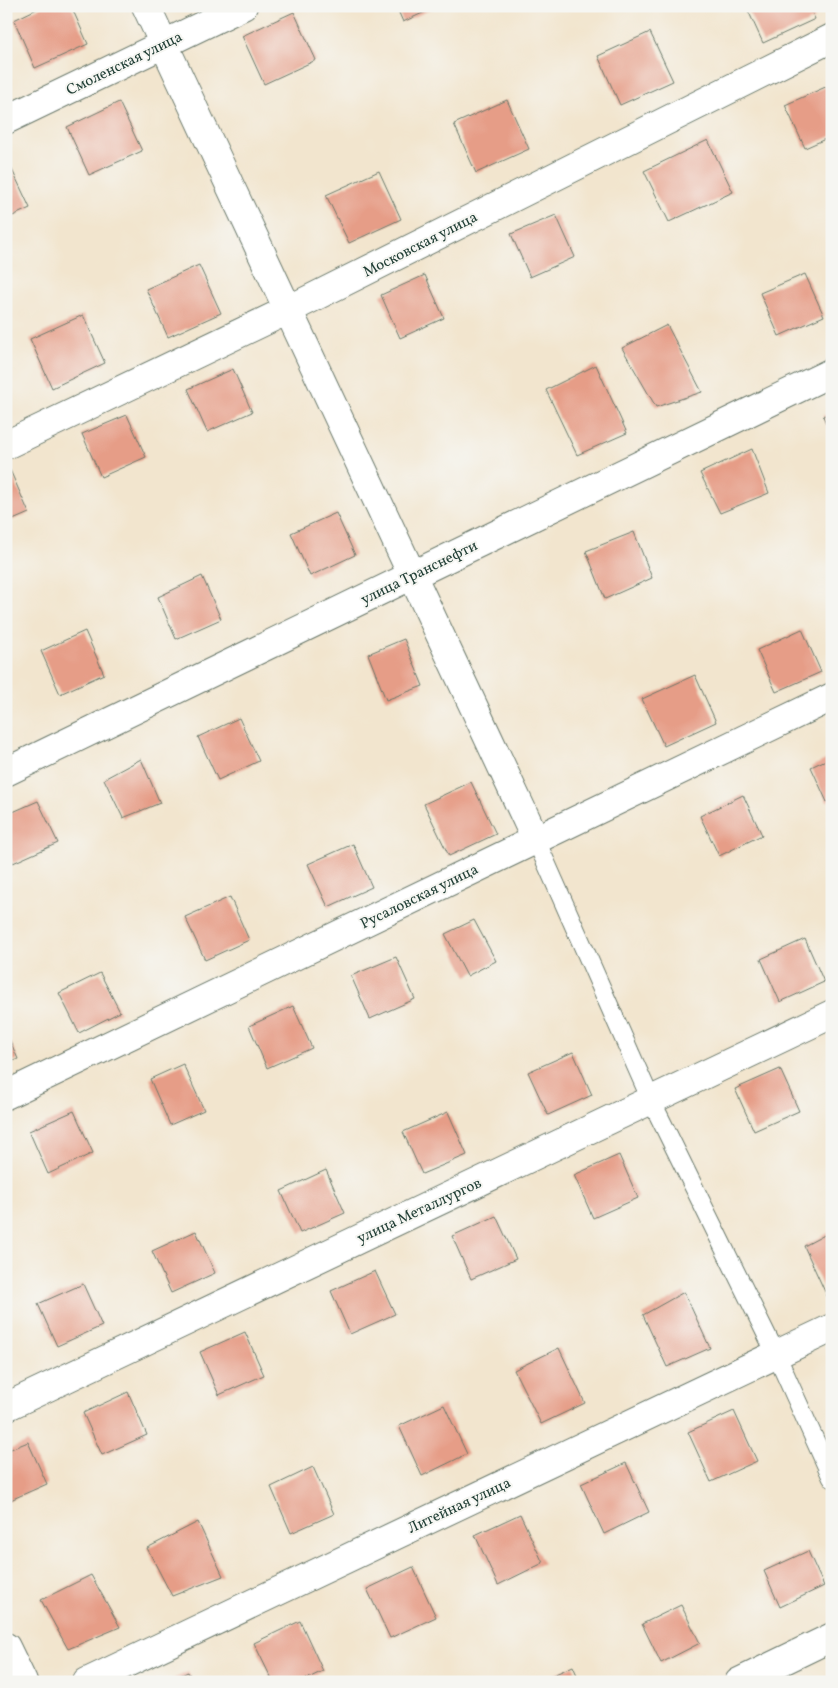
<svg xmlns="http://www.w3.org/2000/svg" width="838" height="1688" font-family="Vollkorn,serif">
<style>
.building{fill:#e69d87}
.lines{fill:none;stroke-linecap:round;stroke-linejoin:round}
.lane-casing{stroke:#69786a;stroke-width:20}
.street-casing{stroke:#69786a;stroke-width:30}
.lane{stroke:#fff;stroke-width:18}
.street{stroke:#fff;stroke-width:28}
.labels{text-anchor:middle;stroke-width:4;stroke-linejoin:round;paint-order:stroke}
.street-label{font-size:15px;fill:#1f3d34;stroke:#f6f6f2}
</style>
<rect width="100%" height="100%" fill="#f6f6f2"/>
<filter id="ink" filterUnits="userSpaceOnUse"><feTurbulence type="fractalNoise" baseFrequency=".02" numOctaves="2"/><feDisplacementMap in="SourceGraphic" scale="10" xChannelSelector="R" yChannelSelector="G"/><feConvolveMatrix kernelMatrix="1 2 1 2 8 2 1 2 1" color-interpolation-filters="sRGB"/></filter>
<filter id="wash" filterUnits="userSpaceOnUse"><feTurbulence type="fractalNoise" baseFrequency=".0096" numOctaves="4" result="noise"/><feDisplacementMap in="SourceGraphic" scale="20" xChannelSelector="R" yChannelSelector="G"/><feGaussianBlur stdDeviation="1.12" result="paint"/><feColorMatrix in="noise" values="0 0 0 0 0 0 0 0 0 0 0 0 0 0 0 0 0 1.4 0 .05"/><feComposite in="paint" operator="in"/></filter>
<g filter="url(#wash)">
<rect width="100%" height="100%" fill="#f2e5ce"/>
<g id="blocks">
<!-- building -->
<path class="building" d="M 43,6 L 71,6 L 88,44 L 35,68 L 14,20 Z
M 396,6 L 438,6 L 403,22 Z
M 746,6 L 809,6 L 815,19 L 763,43 Z
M 294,12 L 316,60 L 264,84 L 242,36 Z
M 650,32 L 673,81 L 620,105 L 598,56 Z
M 830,85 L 832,89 L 832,136 L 805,148 L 785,105 Z
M 507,100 L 529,149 L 476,173 L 454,124 Z
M 119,102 L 142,151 L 89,175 L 67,127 Z
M 708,140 L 733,192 L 669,222 L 644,171 Z
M 6,157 L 30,208 L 6,219 Z
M 379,171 L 401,219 L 349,243 L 326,195 Z
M 556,215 L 575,257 L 530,277 L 511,234 Z
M 199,265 L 221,313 L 168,337 L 146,289 Z
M 805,274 L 824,316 L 779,336 L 760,293 Z
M 425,275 L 444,318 L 400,338 L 381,295 Z
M 83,315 L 105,363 L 52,388 L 30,339 Z
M 667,325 L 702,392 L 656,407 L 622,348 Z
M 596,365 L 627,433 L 577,455 L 546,390 Z
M 233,369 L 252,412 L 207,432 L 188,389 Z
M 832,412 L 832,437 L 823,416 Z
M 127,415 L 146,457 L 101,477 L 82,434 Z
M 752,449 L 769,493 L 720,513 L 700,473 Z
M 10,470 L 29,513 L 6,523 L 6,472 Z
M 336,513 L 355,555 L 310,576 L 291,533 Z
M 634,532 L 652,578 L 605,599 L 586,551 Z
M 202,576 L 221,619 L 176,639 L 158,597 Z
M 802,629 L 821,672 L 776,692 L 757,650 Z
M 85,631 L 104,674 L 60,694 L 41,651 Z
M 404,639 L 423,686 L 386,700 L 368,654 Z
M 695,675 L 716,722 L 664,746 L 642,699 Z
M 239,718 L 259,761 L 218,780 L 198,737 Z
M 832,757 L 832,800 L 827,802 L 811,767 Z
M 141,759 L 160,803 L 123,818 L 104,779 Z
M 471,782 L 496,834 L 449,856 L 424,804 Z
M 743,795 L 762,835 L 719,856 L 700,816 Z
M 38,801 L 58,843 L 13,863 L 6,848 L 6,815 Z
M 353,844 L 372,887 L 328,907 L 308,864 Z
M 230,897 L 249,940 L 205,960 L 185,917 Z
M 474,920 L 496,961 L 467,976 L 445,934 Z
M 805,939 L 824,982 L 780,1002 L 761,959 Z
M 396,957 L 415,999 L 370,1019 L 351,976 Z
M 100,973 L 120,1012 L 79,1033 L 59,993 Z
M 293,1006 L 312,1048 L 267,1068 L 249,1026 Z
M 6,1032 L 18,1059 L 6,1064 Z
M 573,1052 L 592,1095 L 548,1115 L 528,1072 Z
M 183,1064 L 204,1110 L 170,1125 L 150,1079 Z
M 780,1069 L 799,1111 L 754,1131 L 735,1089 Z
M 74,1111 L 93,1153 L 48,1174 L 29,1131 Z
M 448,1112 L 467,1155 L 422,1174 L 403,1132 Z
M 619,1155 L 638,1198 L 593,1218 L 574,1175 Z
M 326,1170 L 345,1213 L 300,1233 L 281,1191 Z
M 496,1216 L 516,1259 L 471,1279 L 452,1236 Z
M 196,1231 L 215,1273 L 171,1293 L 152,1251 Z
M 832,1231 L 832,1307 L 804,1246 Z
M 375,1271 L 395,1314 L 350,1334 L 331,1291 Z
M 83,1284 L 102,1326 L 57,1346 L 38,1304 Z
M 684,1292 L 710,1348 L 667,1367 L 643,1315 Z
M 245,1332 L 264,1375 L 219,1395 L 200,1352 Z
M 559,1348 L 585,1403 L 541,1424 L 514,1370 Z
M 128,1392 L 147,1435 L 102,1455 L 83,1413 Z
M 444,1405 L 467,1454 L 422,1476 L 399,1426 Z
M 734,1411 L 757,1461 L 711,1482 L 688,1432 Z
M 28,1442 L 47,1484 L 6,1502 L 6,1451 Z
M 626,1463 L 649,1512 L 604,1534 L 581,1484 Z
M 313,1467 L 334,1514 L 291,1533 L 271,1487 Z
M 520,1514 L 543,1563 L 498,1585 L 475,1535 Z
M 198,1522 L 223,1576 L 172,1596 L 147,1548 Z
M 808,1551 L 824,1586 L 780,1607 L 764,1571 Z
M 413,1567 L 436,1617 L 390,1638 L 367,1589 Z
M 91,1575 L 120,1627 L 68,1649 L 41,1600 Z
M 681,1605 L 700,1643 L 661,1663 L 642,1624 Z
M 300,1621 L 323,1671 L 300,1682 L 273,1682 L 254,1643 Z
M 573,1666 L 580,1682 L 538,1682 Z
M 188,1672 L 193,1682 L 167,1682 Z"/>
</g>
</g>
<g filter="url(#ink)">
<use href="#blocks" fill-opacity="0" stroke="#69786a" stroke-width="1"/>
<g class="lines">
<!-- lane casing -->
<g class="lane-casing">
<path id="lane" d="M 536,840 L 651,1100 L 776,1354 L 832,1478"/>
</g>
<!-- street casing -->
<g class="street-casing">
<path id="street" d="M 146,6 L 536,840
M 6,120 L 243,6
M 6,445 L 288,310 L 832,38
M 6,772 L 832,372
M 6,1095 L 832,697
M 6,1407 L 832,1014
M 6,1647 L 23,1682
M 87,1682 L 832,1328
M 739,1682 L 832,1637"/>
</g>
<!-- lane -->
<use href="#lane" class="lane"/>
<!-- street -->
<use href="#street" class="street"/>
</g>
</g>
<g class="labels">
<!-- street labels -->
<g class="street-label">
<text transform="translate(124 63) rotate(-26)" y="5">Смоленская улица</text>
<text transform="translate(420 244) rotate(-27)" y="5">Московская улица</text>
<text transform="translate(419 572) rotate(-26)" y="5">улица Транснефти</text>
<text transform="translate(419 896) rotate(-26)" y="5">Русаловская улица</text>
<text transform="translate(419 1210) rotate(-25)" y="5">улица Металлургов</text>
<text transform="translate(459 1505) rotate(-25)" y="5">Литейная улица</text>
</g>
</g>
<!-- margin -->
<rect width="838" height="1688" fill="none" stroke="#f6f6f2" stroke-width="25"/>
</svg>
